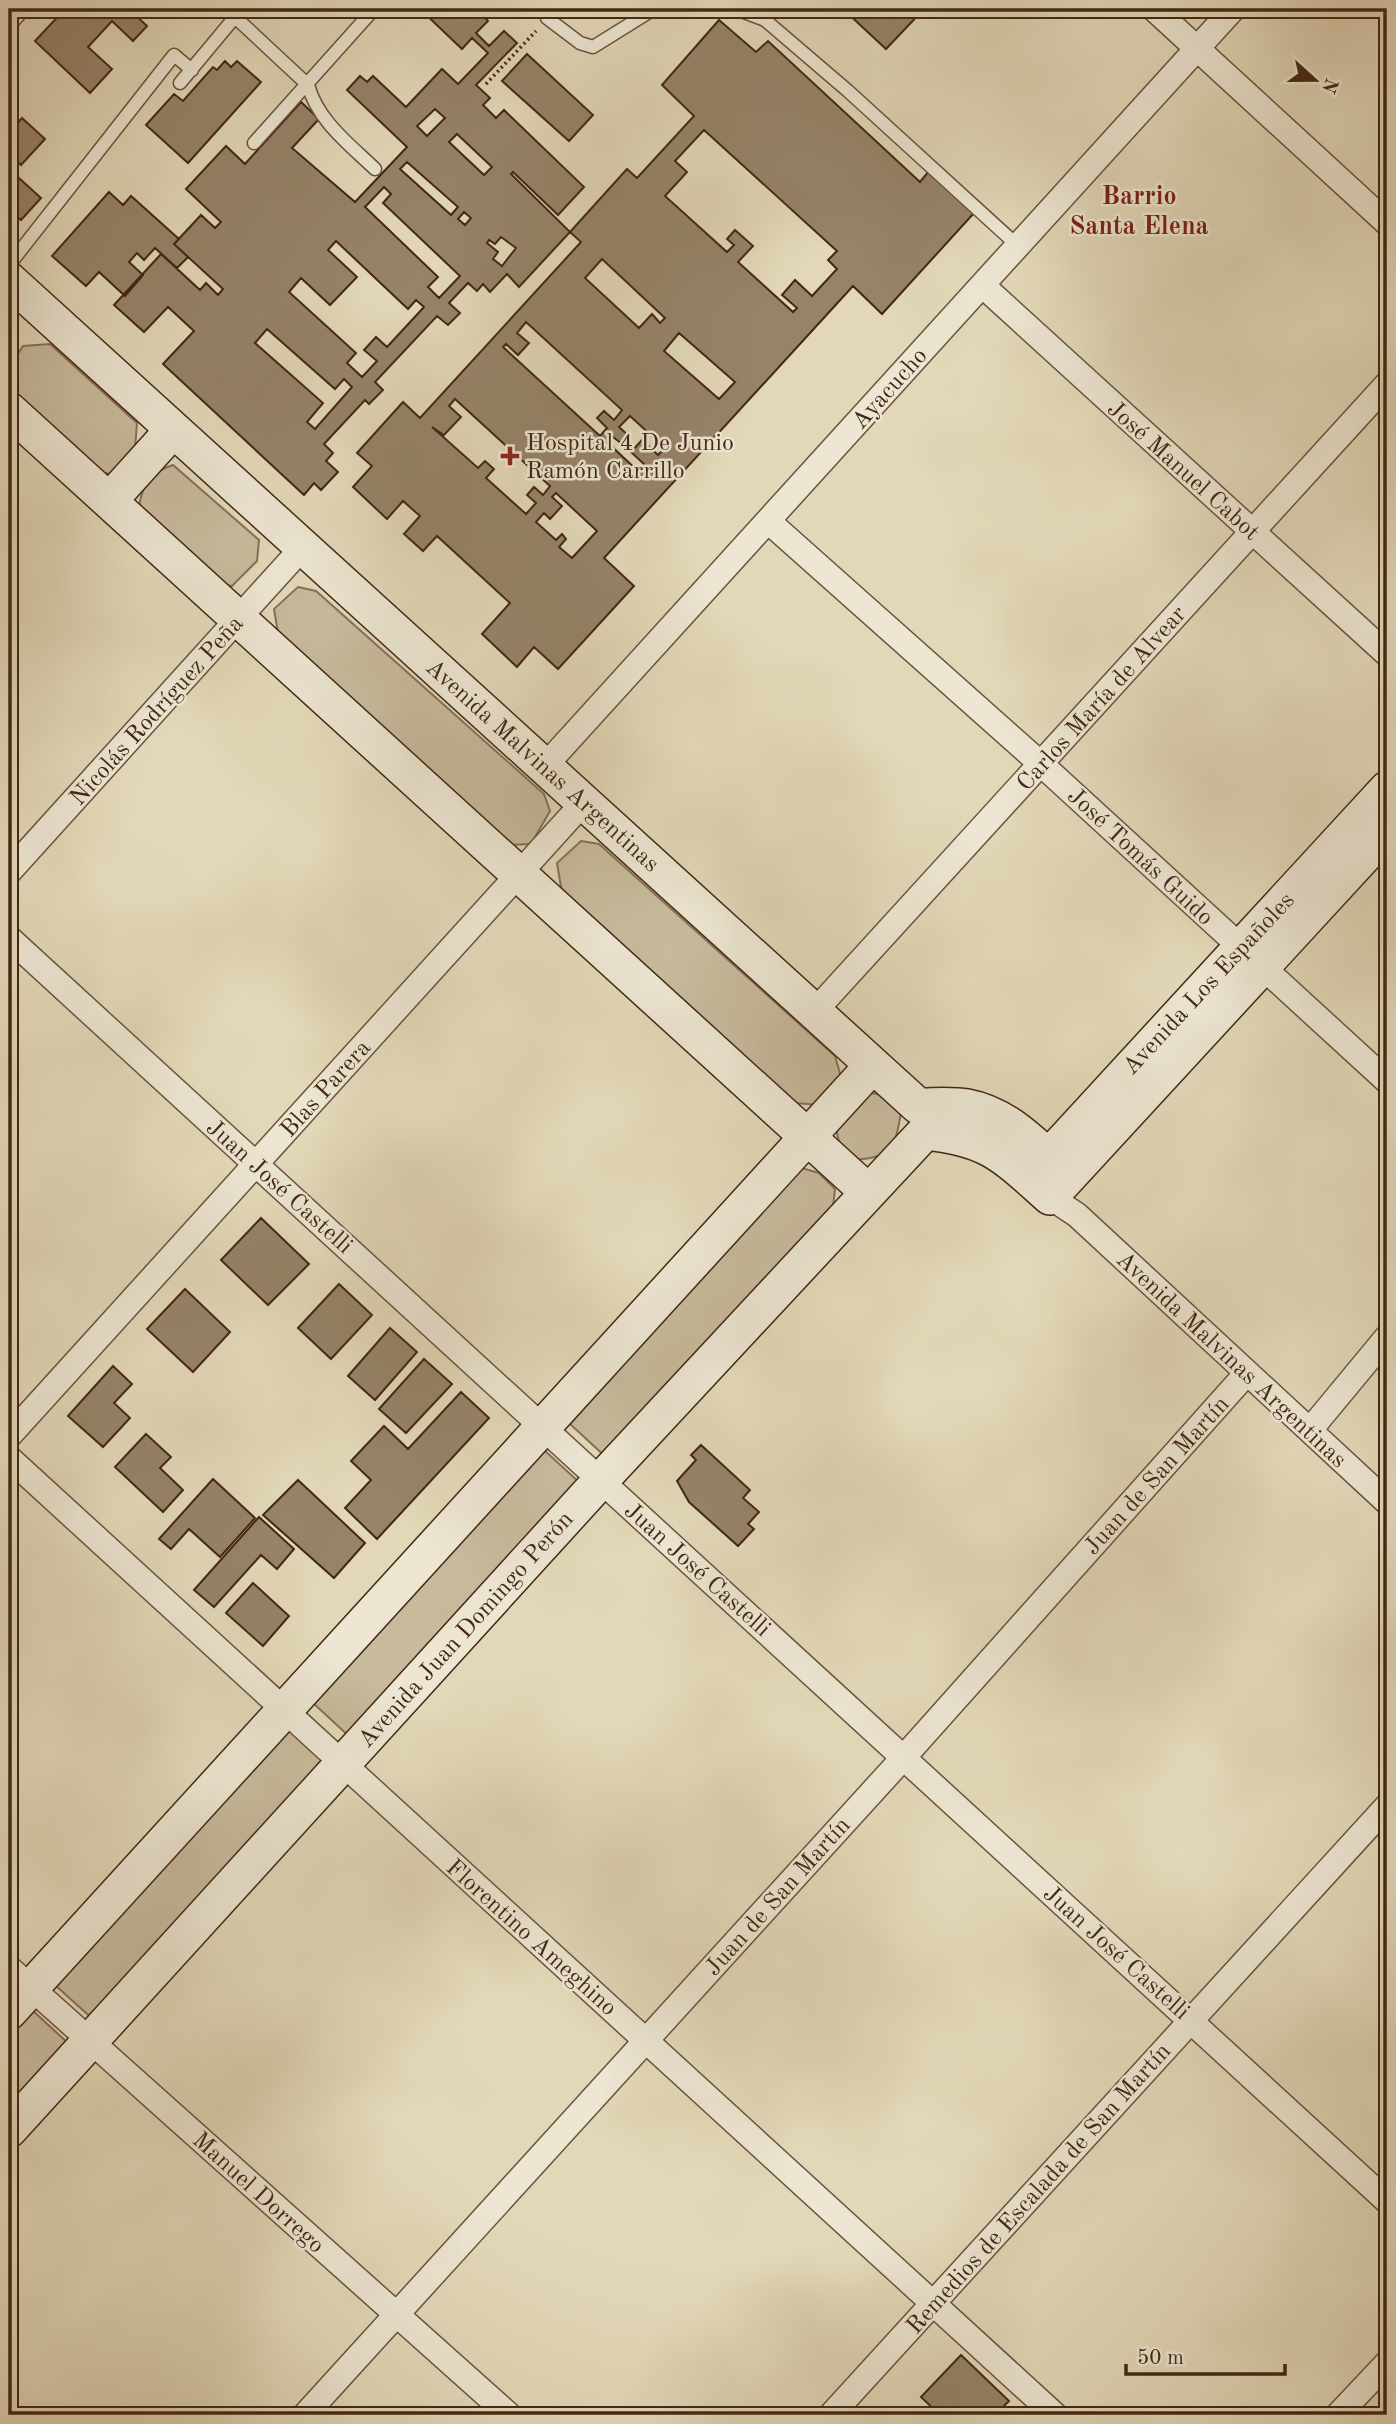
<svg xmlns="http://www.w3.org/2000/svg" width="1396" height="2424" font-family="'Old Standard TT',serif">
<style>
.green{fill:#c7ba9d;stroke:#857059;stroke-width:2}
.building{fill:#96836a;stroke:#432715;stroke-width:2;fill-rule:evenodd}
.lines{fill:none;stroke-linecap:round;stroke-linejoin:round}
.service-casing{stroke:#6b533e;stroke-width:15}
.minor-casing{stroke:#6b533e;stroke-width:27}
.secondary-casing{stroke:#432715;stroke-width:38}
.path{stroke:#432715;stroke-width:3.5;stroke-dasharray:2 3.5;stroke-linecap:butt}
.service{stroke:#ece6d2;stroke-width:12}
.minor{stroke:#ece6d2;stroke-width:24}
.secondary{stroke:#ece6d2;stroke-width:35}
.poi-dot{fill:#8f2418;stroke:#ece6d2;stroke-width:2.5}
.labels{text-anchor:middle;stroke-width:5;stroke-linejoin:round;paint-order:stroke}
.street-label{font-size:24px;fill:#432715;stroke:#ece6d2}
.poi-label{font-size:24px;fill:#432715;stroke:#ece6d2;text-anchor:start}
.neighbourhood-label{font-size:26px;font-weight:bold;fill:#7a1f14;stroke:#ece6d2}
</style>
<rect width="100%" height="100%" fill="#e2d8b9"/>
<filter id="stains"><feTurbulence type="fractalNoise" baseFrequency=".00286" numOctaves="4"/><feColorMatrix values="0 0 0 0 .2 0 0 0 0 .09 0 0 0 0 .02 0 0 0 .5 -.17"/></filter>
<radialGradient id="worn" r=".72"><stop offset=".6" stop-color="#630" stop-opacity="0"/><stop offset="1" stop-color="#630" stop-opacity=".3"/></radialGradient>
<!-- green -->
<path class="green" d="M 50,344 L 137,423 L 135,449 L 115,475 L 90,470 L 10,398 L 9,368 L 23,346 Z
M 173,465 L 259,540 L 257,561 L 232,586 L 212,583 L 138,516 C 140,489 147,473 173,465 Z
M 298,587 L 316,591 L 544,794 L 550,811 L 531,844 L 505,845 L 279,639 L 274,609 Z
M 581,841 L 599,844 L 835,1056 L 841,1077 L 820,1105 L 795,1103 L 562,893 L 557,863 Z
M 865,1092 L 888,1096 L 901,1112 C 895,1148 893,1157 854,1160 L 839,1142 L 835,1124 Z
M 798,1167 L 819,1173 L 835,1189 L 833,1207 L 608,1459 L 570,1424 Z
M 543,1449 L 581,1484 L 351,1738 L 313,1703 Z
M 288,1727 L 327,1761 L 95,2021 L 56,1986 Z
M 31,2009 L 70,2045 L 9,2113 L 9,2034 Z"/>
<!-- building -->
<path class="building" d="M 65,9 L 134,9 L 131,11 L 147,26 L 133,41 L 112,21 L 88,47 L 112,69 L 90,93 L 35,41 Z
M 420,9 L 476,9 L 488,21 L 476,33 L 489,46 L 504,31 L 517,43 L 476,85 L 490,98 L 483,105 L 496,118 L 504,110 L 584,187 L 558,215 L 513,172 L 511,174 L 570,232 L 519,287 L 507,274 L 490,292 L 483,284 L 477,291 L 468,283 L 449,303 L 460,313 L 448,325 L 437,316 L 375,382 L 383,390 L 369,404 L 365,400 L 324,444 L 333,453 L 326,461 L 338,472 L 321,490 L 314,483 L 304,495 L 163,364 L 194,331 L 168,307 L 144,332 L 114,305 L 161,254 L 200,290 L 206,283 L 218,295 L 223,289 L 174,244 L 201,215 L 215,228 L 221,222 L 186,189 L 226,146 L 245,164 L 301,102 L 319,119 L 292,148 L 355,202 L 407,147 L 347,90 L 360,76 L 367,82 L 373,76 L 406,107 L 442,69 L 458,84 L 488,53 L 472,38 L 462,49 ZM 435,109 L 445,118 L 427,136 L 417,126 ZM 457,134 L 492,167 L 484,175 L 449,142 ZM 407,162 L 458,207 L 451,215 L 400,169 ZM 384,187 L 391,194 L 383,203 L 460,276 L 439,298 L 428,287 L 438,277 L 365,207 ZM 464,212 L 471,218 L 465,225 L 458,219 ZM 501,237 L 516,248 L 502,266 L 493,259 L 498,252 L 487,243 L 489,240 L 495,244 ZM 336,241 L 408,309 L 416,300 L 424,307 L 387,347 L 376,337 L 364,350 L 377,361 L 362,377 L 347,363 L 356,353 L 289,292 L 301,278 L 330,305 L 357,277 L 328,250 ZM 267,329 L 335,389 L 344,379 L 352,387 L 315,429 L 307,422 L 323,403 L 255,343 Z
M 843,9 L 924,9 L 886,49 Z
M 719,20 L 756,52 L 768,41 L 920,182 L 929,171 L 974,213 L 882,314 L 853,286 L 604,558 L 634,586 L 558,669 L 534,647 L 517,667 L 482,634 L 510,603 L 437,536 L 423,551 L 404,534 L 420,516 L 403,501 L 387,519 L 353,487 L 372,466 L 357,453 L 403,402 L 420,418 L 581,242 L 570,232 L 627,169 L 637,178 L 694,116 L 662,85 ZM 704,130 L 837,251 L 828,260 L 837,269 L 812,296 L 795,280 L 782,295 L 797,308 L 793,312 L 738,262 L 753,246 L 735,230 L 727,239 L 734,245 L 727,252 L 665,196 L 687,172 L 675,161 ZM 602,259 L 665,318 L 660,323 L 652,314 L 639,328 L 585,278 ZM 526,322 L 622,410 L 614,420 L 604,411 L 597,418 L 607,428 L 600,436 L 503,347 L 506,344 L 518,355 L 529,343 L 517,333 ZM 679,333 L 735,382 L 719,399 L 664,351 ZM 455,399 L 550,486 L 543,495 L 534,487 L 527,495 L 536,503 L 526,514 L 486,478 L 494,469 L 485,461 L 478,468 L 432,427 L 444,435 L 461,417 L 449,406 ZM 630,416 L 665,448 L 658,455 L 642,440 L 631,452 L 645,465 L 639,472 L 607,442 L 613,437 L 622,444 L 629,436 L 619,427 ZM 556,493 L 597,531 L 572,558 L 559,547 L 566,539 L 562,534 L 556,540 L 536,522 L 544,513 L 550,519 L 562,506 L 552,497 Z
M 527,54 L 593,115 L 569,141 L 502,81 Z
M 225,61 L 231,67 L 237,61 L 261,82 L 188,163 L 146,125 L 174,94 L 183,101 L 213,67 L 217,70 Z
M 22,118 L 45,139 L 21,165 L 13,157 L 9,161 L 9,133 Z
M 9,169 L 41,198 L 21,220 L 9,209 Z
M 109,192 L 123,205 L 131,196 L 179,239 L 174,244 L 188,257 L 177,268 L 155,248 L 144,260 L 137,253 L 129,262 L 143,275 L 125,296 L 99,272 L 86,286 L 52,256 Z
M 261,1218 L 309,1264 L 268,1305 L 221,1260 Z
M 339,1284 L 372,1315 L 331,1359 L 298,1328 Z
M 185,1289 L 230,1332 L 193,1372 L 147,1329 Z
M 390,1328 L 417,1352 L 375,1400 L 348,1376 Z
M 424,1359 L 452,1384 L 406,1433 L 379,1409 Z
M 113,1366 L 132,1384 L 114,1403 L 130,1418 L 103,1447 L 68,1416 Z
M 461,1392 L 489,1418 L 377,1539 L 345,1508 L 371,1480 L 351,1461 L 384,1426 L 408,1449 Z
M 146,1434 L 171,1457 L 160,1468 L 183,1490 L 163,1512 L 115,1467 Z
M 701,1445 L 750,1490 L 743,1498 L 759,1512 L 748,1524 L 754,1529 L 738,1546 L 689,1502 L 677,1481 L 696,1460 L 691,1455 Z
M 213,1479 L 255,1518 L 220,1557 L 189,1529 L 171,1549 L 159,1539 Z
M 298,1480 L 365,1543 L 334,1578 L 263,1515 Z
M 259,1517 L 294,1549 L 277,1569 L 261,1555 L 214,1607 L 194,1590 Z
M 253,1583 L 289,1616 L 263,1646 L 226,1613 Z
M 961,2355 L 1009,2401 L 995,2415 L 940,2415 L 921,2397 Z"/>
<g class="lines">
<!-- service casing -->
<g class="service-casing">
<path id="service" d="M 736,9 L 765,20 L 848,91 L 1018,246
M 547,18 L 580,43 L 593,47 L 654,9
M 180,83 L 235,17 L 308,85 C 318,121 349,144 375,169
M 254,143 L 374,9
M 9,265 L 174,55 L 192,70"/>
</g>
<!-- minor casing -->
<g class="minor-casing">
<path id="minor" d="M 1154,9 L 1387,223
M 9,17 L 16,9
M 982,285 L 1387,654
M 768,521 L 1041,764 L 1387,1081
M 544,767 L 1233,9
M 9,872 L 303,547
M 9,938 L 1387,2201
M 814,1012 L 1387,384
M 1050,1197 L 1077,1215 L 1387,1502
M 1310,1430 L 1387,1337
M 9,1436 L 584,802
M 9,1458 L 1055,2415
M 9,1968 L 509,2415
M 305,2415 L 904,1757 L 1246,1374
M 831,2415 L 1387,1806
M 1338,2415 L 1387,2363"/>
</g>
<!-- secondary casing -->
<g class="secondary-casing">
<path id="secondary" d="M 9,280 L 918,1106 C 934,1106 951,1104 967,1107 C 1009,1115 1038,1148 1068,1176
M 9,410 L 868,1192
M 109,501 L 173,430
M 1032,1175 L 1387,789
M 9,2012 L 873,1065
M 9,2130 L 601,1480 L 925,1132 C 989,1138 1004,1156 1050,1197 L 1387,831"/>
</g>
<!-- path -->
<path class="path" d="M 486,84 L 536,31"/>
<!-- service -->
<use href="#service" class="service"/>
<!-- minor -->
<use href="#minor" class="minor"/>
<!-- secondary -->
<use href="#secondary" class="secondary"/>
</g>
<!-- markers -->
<path class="poi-dot" d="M506.5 445.5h7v7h7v7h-7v7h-7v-7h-7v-7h7z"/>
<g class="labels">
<!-- street labels -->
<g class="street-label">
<text transform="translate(889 388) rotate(-48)" y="8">Ayacucho</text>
<text transform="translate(1184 470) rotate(42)" y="8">José Manuel Cabot</text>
<text transform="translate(1101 698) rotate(-48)" y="8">Carlos María de Alvear</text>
<text transform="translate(156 710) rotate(-48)" y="8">Nicolás Rodríguez Peña</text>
<text transform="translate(543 765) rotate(42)" y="8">Avenida Malvinas Argentinas</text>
<text transform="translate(1141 856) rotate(43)" y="8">José Tomás Guido</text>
<text transform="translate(1208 983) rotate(-47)" y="8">Avenida Los Españoles</text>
<text transform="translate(325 1088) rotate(-48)" y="8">Blas Parera</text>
<text transform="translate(280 1186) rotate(42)" y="8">Juan José Castelli</text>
<text transform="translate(1232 1359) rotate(43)" y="8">Avenida Malvinas Argentinas</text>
<text transform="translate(1156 1475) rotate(-48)" y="8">Juan de San Martín</text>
<text transform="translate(698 1569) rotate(42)" y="8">Juan José Castelli</text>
<text transform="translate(465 1629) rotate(-48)" y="8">Avenida Juan Domingo Perón</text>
<text transform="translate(777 1896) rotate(-48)" y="8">Juan de San Martín</text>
<text transform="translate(532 1937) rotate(42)" y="8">Florentino Ameghino</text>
<text transform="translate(1117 1952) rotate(42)" y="8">Juan José Castelli</text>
<text transform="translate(1038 2188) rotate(-48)" y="8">Remedios de Escalada de San Martín</text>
<text transform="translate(259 2192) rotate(42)" y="8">Manuel Dorrego</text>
</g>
<!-- poi labels -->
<g class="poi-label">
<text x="526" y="450">Hospital 4 De Junio<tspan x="526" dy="28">Ramón Carrillo</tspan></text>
</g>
<!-- neighbourhood labels -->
<g class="neighbourhood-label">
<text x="1139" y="204">Barrio<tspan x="1139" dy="30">Santa Elena</tspan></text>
</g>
</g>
<!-- margin -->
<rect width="1396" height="2424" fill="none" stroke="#e2d8b9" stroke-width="35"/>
<rect x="10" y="10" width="1375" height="2403" fill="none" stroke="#432715" stroke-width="3.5"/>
<rect x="18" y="18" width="1361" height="2389" fill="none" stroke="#432715" stroke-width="2"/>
<!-- north arrow -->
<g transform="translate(1315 80) rotate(111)" stroke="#ece6d2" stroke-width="5" paint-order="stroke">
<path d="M0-5L12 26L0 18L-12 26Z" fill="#432715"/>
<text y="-10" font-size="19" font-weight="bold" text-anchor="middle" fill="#432715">N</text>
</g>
<!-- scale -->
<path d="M1126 2364v10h159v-10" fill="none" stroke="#432715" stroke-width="3.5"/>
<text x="1137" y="2364" font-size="21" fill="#432715" stroke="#ece6d2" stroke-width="5" paint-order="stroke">50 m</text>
<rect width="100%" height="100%" filter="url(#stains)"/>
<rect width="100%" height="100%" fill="url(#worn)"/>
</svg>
